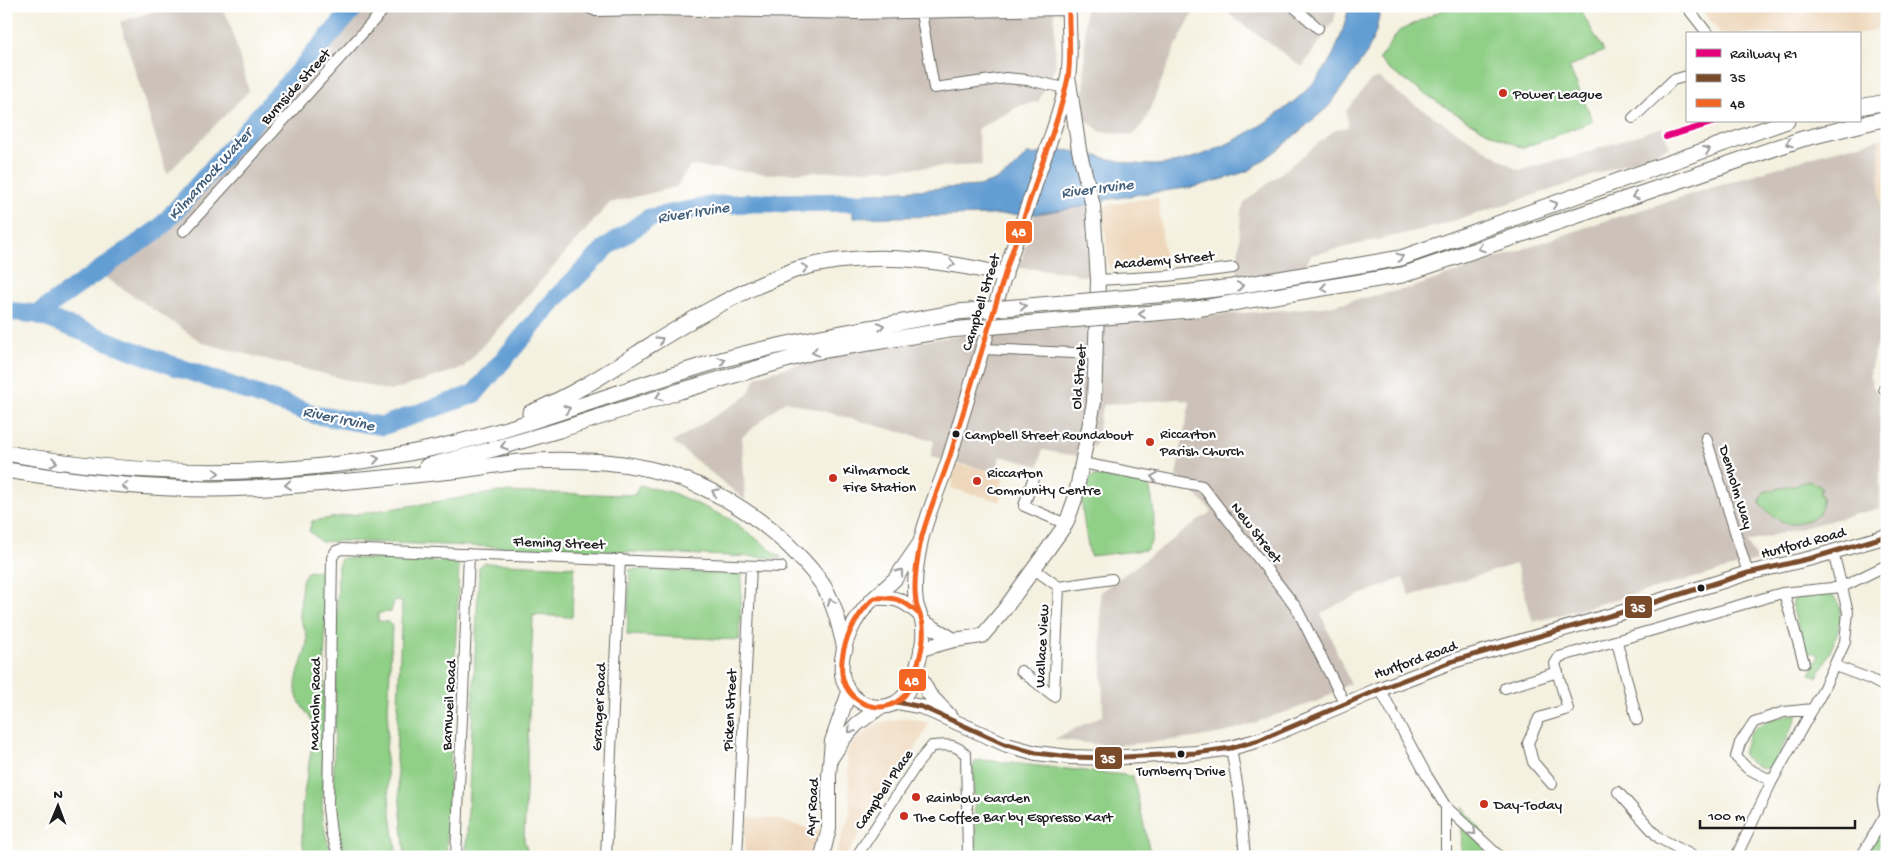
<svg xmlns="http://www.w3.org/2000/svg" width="1893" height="863" font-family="'Gochi Hand',sans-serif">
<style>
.built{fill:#eed7bb}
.industrial{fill:#ccc2b9}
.green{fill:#8fcf86;stroke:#567651}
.water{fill:#639ed3;stroke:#405d78}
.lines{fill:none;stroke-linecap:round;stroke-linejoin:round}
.river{stroke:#639ed3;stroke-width:19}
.street-casing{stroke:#686761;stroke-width:12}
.secondary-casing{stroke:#686761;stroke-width:16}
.primary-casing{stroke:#686761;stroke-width:17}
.street{stroke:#fff;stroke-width:10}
.secondary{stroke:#fff;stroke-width:14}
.primary{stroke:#fff;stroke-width:15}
.primary-bridge-casing{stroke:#686761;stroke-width:17;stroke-linecap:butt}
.primary-bridge{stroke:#fff;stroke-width:15}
.bus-1-casing{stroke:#fff;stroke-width:9}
.bus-2-casing{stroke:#fff;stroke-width:9}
.bus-1{stroke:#7a4b2a;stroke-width:5}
.bus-2{stroke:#f26522;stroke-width:5}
.rail-1-casing{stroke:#fff;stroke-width:10}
.rail-1{stroke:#e5007d;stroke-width:6}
.oneway{stroke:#999}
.poi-dot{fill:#c8321e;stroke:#fff;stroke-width:2}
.bus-dot{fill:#1c1c1c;stroke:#fff;stroke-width:2}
.labels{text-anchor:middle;stroke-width:4.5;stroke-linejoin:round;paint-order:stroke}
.bus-label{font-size:14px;fill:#1c1c1c;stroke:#fff;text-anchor:start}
.street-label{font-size:15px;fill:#1c1c1c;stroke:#fff}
.poi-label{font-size:15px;fill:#1c1c1c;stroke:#fff;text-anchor:start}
.water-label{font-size:16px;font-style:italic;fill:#405d78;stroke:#fff}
.line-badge{stroke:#fff;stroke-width:2}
.badge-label{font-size:14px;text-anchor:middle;font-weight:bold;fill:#fff}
</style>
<rect width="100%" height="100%" fill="#fff"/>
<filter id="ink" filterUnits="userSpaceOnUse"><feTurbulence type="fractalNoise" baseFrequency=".02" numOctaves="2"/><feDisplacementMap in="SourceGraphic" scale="10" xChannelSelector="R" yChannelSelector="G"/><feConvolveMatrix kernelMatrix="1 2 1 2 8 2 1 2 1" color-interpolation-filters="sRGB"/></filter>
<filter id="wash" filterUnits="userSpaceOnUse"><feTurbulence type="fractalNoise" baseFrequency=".0096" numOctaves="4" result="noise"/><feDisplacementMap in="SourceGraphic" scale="20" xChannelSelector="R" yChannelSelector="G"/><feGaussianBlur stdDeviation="1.12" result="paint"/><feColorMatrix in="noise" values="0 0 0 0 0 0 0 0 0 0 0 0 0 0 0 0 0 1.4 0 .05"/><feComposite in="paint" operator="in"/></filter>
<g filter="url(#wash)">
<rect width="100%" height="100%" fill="#f4f1e0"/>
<!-- built -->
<path class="built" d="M 1698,6 L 1887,6 L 1887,27 L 1856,34 L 1721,34 Z
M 1887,137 L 1887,327 L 1882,328 L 1879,139 Z
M 1158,197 L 1165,264 L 1109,270 L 1104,218 L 1100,206 Z
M 956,464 L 997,472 L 1003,478 L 1001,502 L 951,488 Z
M 899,719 L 914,719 L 929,723 L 906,767 L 845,857 L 835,857 L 850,813 L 847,752 L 856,739 L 878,723 Z
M 746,817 L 773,818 L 820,832 L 812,857 L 744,857 Z"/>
<!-- industrial -->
<path class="industrial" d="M 171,6 L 219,6 L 229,20 L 249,91 L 167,174 L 120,22 Z
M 360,6 L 1054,6 L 1056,66 L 1038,102 L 1022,105 L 977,129 L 982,165 L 770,174 L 690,166 L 676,187 L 610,203 L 463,368 L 390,391 L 203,343 L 105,277 Z
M 1085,6 L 1194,6 L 1195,9 L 1175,48 L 1145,121 L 1133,135 L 1101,132 L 1084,118 Z
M 1218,6 L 1337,6 L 1334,21 L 1302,67 Z
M 1379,78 L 1406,99 L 1516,169 L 1519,170 L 1573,157 L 1662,127 L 1670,147 L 1575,182 L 1438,226 L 1311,255 L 1306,264 L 1306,269 L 1237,279 L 1241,211 L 1245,202 L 1336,129 L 1348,127 L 1346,111 L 1371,80 Z
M 1879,139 L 1882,328 L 1870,370 L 1872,385 L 1880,398 L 1880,508 L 1747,542 L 1757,561 L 1533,622 L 1516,564 L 1410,596 L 1403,578 L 1338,604 L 1321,614 L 1350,683 L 1321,700 L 1224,733 L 1194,738 L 1110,746 L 1054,739 L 1103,715 L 1100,592 L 1212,511 L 1176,475 L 1190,402 L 1178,399 L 1104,405 L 1100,416 L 1096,445 L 1077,456 L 1042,450 L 1039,466 L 1000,456 L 997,472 L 930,457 L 934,441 L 785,401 L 742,437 L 745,500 L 673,442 L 747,396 L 757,376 L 830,355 L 978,333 L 1323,307 L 1414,287 L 1598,223 L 1817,155 Z
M 1087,206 L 1088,276 L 1079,276 L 1073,272 L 1019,268 L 1035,214 Z"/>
<!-- green -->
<path class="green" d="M 1451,6 L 1578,6 L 1604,51 L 1569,67 L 1593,121 L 1523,148 C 1474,129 1432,98 1388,69 L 1379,59 L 1399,31 Z
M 1098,475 L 1146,484 L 1149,487 C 1154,502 1158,538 1146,550 L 1090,556 C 1087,540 1079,502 1083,487 C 1084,480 1091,477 1098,475 Z
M 1810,481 L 1820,486 L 1822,490 L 1820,491 L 1820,495 L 1822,495 L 1822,507 L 1818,515 L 1808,520 L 1792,524 L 1781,522 L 1760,505 L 1760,500 L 1764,492 Z
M 639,485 L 671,492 L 730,519 L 782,558 L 340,541 L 321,542 L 309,531 L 312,521 L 499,492 L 635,495 Z
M 344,558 L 454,562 L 459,566 L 446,857 L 405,857 L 396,759 L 402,602 L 394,601 L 391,612 L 378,613 L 378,621 L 389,622 L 392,625 L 386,759 L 390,807 L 397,857 L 346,857 L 336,828 L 333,814 L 338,566 L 341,559 Z
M 484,563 L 574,567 L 572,617 L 533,615 L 524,840 L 529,857 L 466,857 L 479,567 Z
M 630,569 L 742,574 L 739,640 L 627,635 Z
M 319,570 L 326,577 L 322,813 L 326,836 L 333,857 L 305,857 L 302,837 L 302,806 L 315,726 C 310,715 300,707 297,696 C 292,675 307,658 307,639 C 307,630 301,625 300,617 C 300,611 301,583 303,578 C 304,576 306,574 307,572 Z
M 1826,593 C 1859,603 1826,660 1817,678 L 1810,674 L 1819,656 L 1813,652 L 1808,655 L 1805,651 L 1792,606 L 1795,596 Z
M 1792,714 L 1798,715 L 1772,768 C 1762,771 1749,763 1743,755 C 1748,722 1764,723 1792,714 Z
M 982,760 L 1133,776 L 1151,857 L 976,857 L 973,766 L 975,762 Z
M 1463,807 L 1500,857 L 1470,857 L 1461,854 Z
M 1887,826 L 1887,857 L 1865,857 L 1874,841 Z"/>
<!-- water -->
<path class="water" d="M 1349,6 L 1381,6 L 1376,31 L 1367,53 L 1329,106 L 1280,148 L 1250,170 L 1227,178 L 1194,187 L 1141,194 L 1105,200 L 1087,206 L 1035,214 L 853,218 L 853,194 L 978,186 C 1003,180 1011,171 1027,154 C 1038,156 1050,150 1061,150 C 1093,152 1123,166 1155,165 C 1207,164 1295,112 1324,70 C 1337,51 1344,29 1349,6 Z"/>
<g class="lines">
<!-- river -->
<path class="river" d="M 6,311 L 37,314 L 166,363 L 316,415 L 382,426 L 474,394 L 557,297 L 608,246 L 649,218 L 710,206 L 746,203 L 878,202
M 37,314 L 160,228 L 356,6"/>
</g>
</g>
<g filter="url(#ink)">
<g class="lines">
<!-- street casing -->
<g class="street-casing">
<path id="street" d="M 585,6 L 596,11 L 651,10 L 857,14 L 1069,10
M 1293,6 L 1318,28
M 1686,6 L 1708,34
M 921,13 L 934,88 L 1006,78 L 1027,80 L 1065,88
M 1633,118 L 1673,80 L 1687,76
M 184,231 L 387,6
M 1098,280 L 1167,276 L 1233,268
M 983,349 L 1097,354
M 1884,389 L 1887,388
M 1706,438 L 1748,573
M 1082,463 L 1202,486 L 1296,607 L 1345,704
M 1033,479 L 1024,506 L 1066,524
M 1059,587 L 1112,579
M 1784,593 L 1804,663
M 1617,642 L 1637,720
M 1835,666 L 1870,679 L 1887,688
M 1021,671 L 1054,696 L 1059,587 L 1034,569
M 1505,688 L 1558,672
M 1380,689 L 1427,776 L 1446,807 L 1500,857
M 1231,748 L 1240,801 L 1245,857
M 1772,781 L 1747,768 L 1736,757 L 1740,743 L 1754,722 L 1784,712 L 1813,709
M 1552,784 L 1533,762 L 1528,743 L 1539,718 L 1568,709 L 1555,664 L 1559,657 L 1782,593 L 1842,587 L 1887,565
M 1887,785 C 1881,794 1882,805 1887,815
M 1618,792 L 1659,838 L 1695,857
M 1446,807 L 1446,857
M 339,857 L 331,833 L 328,808 L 332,558 L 336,551 L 342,549 L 781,567
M 456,857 L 469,554
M 606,857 L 620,559
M 737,857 L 751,566
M 856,857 L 917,764 L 932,746 C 947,745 955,743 966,755 L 968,857
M 1736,857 L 1772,781 L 1821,694 L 1845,642 L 1848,612 L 1833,552
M 1861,857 L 1886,814"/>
</g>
<!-- secondary casing -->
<g class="secondary-casing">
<path id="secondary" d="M 874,598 L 895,579 L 920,543
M 918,613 C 902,599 895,597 874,598 C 855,616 839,646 842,674 C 847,710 897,721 911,684 C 917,667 925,645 923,627 C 923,618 917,611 916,602 C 913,584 917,559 921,540 C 928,511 941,484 950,456 C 968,396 986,337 1004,277 C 1013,247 1024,218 1034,188 C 1045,152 1061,115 1068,77 C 1072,55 1068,30 1069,6
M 922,621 L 954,640
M 921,649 L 954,640 L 982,636 L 1004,610 L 1066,524 L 1075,499 L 1094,402 L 1098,280 L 1093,206 L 1079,150 L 1069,82
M 916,669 L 929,694 L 949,715
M 897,702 L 922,707 L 1007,745 L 1036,753 L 1070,757 L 1107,758 L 1196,753 L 1231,748 L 1263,739 L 1380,689 L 1456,660 L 1630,610 L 1748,573 L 1812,558 L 1887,536
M 832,757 L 845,737 L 857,724 L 879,708
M 822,857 L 829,828 L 829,775 L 832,741 L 849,692"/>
</g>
<!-- primary casing -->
<g class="primary-casing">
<path id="primary" d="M 1859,107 L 1887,102
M 1192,292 L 1232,287 L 1401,258 L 1787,121
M 1190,310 L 1402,275 L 1802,139 L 1887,118
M 530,413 C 572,396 611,370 649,346 C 688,322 727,298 769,281 C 779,277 788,272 798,269 C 866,250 937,259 1005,275
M 6,453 C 152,479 298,479 443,446 C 536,424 626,388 718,361 C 796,339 878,327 957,312
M 427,466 L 494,449 L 559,430 L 680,391 L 813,352 L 949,330
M 6,470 C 86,483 167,492 247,488 C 312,485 378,479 443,472 C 469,470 495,464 521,462 C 543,460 565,460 586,461 C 664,463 731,492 788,545 C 801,558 814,571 824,587 C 835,605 840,628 845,649"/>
</g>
<!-- street -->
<use href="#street" class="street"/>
<!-- secondary -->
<use href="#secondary" class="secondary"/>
<!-- primary -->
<use href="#primary" class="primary"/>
<!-- primary-bridge casing -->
<g class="primary-bridge-casing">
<path id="primary-bridge" d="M 957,312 L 1192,292
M 949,330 L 1190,310"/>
</g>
<!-- primary-bridge -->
<use href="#primary-bridge" class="primary-bridge"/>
<!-- bus-1 casing -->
<g class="bus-1-casing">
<path id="bus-1" d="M 897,702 L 922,707 L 1007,745 L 1036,753 L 1070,757 L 1107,758 L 1196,753 L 1231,748 L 1263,739 L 1380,689 L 1456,660 L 1630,610 L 1748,573 L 1812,558 L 1887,536"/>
</g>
<!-- bus-2 casing -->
<g class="bus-2-casing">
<path id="bus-2" d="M 918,613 C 902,599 895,597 874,598 C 855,616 839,646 842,674 C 847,710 897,721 911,684 C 917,667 925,645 923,627 C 923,618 917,611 916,602 C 913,584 917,559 921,540 C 928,511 941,484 950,456 C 968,396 986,337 1004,277 C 1013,247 1024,218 1034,188 C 1045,152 1061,115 1068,77 C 1072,55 1068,30 1069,6"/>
</g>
<!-- bus-1 -->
<use href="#bus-1" class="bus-1"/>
<!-- bus-2 -->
<use href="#bus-2" class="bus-2"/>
<!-- rail-1 casing -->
<g class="rail-1-casing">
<path id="rail-1" d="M 1666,137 L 1718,121"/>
</g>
<!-- rail-1 -->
<use href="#rail-1" class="rail-1"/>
</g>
<!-- one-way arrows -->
<defs><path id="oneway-chevron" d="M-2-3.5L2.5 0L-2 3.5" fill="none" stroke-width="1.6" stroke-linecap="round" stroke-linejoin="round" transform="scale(1.25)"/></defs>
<g class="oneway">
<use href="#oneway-chevron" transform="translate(1789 143) rotate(161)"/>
<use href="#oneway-chevron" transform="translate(1707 150) rotate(-20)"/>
<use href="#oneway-chevron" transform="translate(1635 196) rotate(161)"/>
<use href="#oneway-chevron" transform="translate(1554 204) rotate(-19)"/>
<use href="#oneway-chevron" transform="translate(1481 248) rotate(161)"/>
<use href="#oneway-chevron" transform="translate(1400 257) rotate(-15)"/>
<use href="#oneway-chevron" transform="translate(952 264) rotate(11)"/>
<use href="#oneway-chevron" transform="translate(805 268) rotate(-11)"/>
<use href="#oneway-chevron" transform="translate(1240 286) rotate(-10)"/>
<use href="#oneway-chevron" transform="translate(1324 288) rotate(170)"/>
<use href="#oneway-chevron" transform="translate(1023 306) rotate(-5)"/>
<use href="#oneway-chevron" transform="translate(1142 314) rotate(175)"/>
<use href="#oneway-chevron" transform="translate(881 326) rotate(-11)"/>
<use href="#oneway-chevron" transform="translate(660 340) rotate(-32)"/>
<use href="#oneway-chevron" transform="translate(815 352) rotate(168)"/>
<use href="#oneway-chevron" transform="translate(722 361) rotate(-15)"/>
<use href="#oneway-chevron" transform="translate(659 397) rotate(162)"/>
<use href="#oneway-chevron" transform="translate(567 409) rotate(-18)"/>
<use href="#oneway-chevron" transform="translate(504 446) rotate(164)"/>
<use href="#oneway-chevron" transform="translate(376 459) rotate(-8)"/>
<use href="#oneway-chevron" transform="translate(54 462) rotate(9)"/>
<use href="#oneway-chevron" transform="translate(216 473) rotate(1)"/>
<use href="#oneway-chevron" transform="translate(1154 477) rotate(-169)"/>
<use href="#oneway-chevron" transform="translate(288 485) rotate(175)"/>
<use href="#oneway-chevron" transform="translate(125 486) rotate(-176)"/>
<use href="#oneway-chevron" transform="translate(715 492) rotate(-154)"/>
<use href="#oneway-chevron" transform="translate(900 572) rotate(-55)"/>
<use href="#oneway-chevron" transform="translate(831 602) rotate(-113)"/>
<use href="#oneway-chevron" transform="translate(851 730) rotate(135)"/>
<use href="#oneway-chevron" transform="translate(1473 832) rotate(42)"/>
</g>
</g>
<!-- markers -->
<g class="poi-dot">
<circle cx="1503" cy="93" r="5"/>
<circle cx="1150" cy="442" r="5"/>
<circle cx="833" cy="478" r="5"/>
<circle cx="977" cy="481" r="5"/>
<circle cx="916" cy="797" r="5"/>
<circle cx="1484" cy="804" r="5"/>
<circle cx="904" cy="816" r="5"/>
</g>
<g class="bus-dot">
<circle cx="956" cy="434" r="4.5"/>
<circle cx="1701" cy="588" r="4.5"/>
<circle cx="1181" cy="754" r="4.5"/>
</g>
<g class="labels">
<!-- bus labels -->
<g class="bus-label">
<text x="965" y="439">Campbell Street Roundabout</text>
<text x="1181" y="775" text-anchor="middle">Turnberry Drive</text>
</g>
<!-- street labels -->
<g class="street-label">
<text transform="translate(295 86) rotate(-48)" y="5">Burnside Street</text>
<text transform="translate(1164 259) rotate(-5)" y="5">Academy Street</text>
<text transform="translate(980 302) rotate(-73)" y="5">Campbell Street</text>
<text transform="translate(1078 377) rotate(-85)" y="5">Old Street</text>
<text transform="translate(1737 487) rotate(73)" y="5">Denholm Way</text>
<text transform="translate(1257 532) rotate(52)" y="5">New Street</text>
<text transform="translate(559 542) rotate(2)" y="5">Fleming Street</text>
<text transform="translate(1803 542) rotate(-15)" y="5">Hurlford Road</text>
<text transform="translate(1041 646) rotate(-87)" y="5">Wallace View</text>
<text transform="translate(1415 659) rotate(-20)" y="5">Hurlford Road</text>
<text transform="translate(314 704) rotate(-89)" y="5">Maxholm Road</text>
<text transform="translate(448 705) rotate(-87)" y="5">Barnweil Road</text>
<text transform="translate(598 707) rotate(-87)" y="5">Granger Road</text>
<text transform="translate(729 710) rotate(-87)" y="5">Picken Street</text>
<text transform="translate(883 789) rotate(-56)" y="5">Campbell Place</text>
<text transform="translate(811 807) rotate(-86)" y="5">Ayr Road</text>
</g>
<!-- poi labels -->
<g class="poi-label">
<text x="1513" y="98">Power League</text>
<text x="1160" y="438">Riccarton<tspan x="1160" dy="17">Parish Church</tspan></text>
<text x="843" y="474">Kilmarnock<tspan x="843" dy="17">Fire Station</tspan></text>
<text x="987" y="477">Riccarton<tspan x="987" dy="17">Community Centre</tspan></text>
<text x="926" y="802">Rainbow Garden</text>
<text x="1494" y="809">Day-Today</text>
<text x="914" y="821">The Coffee Bar by Espresso Kart</text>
</g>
<!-- water labels -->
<g class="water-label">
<text transform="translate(209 173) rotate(-48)" y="6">Kilmarnock Water</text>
<text transform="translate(1097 187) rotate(-7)" y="6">River Irvine</text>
<text transform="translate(693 211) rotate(-9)" y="6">River Irvine</text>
<text transform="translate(339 417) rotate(12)" y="6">River Irvine</text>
</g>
</g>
<g class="line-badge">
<rect x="1005" y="220" width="28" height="24" rx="5" fill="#f26522"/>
<rect x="1624" y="595" width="29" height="24" rx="5" fill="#7a4b2a"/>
<rect x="898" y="668" width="29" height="24" rx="5" fill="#f26522"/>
<rect x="1094" y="746" width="29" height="24" rx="5" fill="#7a4b2a"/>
</g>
<g class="badge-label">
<text x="1019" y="236">48</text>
<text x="1638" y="612">35</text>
<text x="912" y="685">48</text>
<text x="1108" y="763">35</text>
</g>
<!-- margin -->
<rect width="1893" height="863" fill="none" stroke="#fff" stroke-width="25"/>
<!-- legend -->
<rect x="1686" y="32" width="175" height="90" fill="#ffffff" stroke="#a4a4a4"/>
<rect x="1696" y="49" width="25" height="8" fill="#e5007d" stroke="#a4a4a4"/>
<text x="1730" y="58" font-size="15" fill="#1c1c1c">Railway R1</text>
<rect x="1696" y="74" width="25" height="8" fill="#7a4b2a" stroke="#a4a4a4"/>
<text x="1730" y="82" font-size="15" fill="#1c1c1c">35</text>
<rect x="1696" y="99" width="25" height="8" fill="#f26522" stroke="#a4a4a4"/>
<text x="1730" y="108" font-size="15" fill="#1c1c1c">48</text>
<!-- north arrow -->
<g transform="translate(58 806) rotate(1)" stroke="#ffffff" stroke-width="4" paint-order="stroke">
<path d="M0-4L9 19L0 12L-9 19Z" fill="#1c1c1c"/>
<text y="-8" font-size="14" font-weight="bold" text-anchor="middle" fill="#1c1c1c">N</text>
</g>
<!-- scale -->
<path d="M1700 820v8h155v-8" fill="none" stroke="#1c1c1c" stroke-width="2.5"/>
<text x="1708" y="820" font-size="15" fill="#1c1c1c" stroke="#ffffff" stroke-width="4" paint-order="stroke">100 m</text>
</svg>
